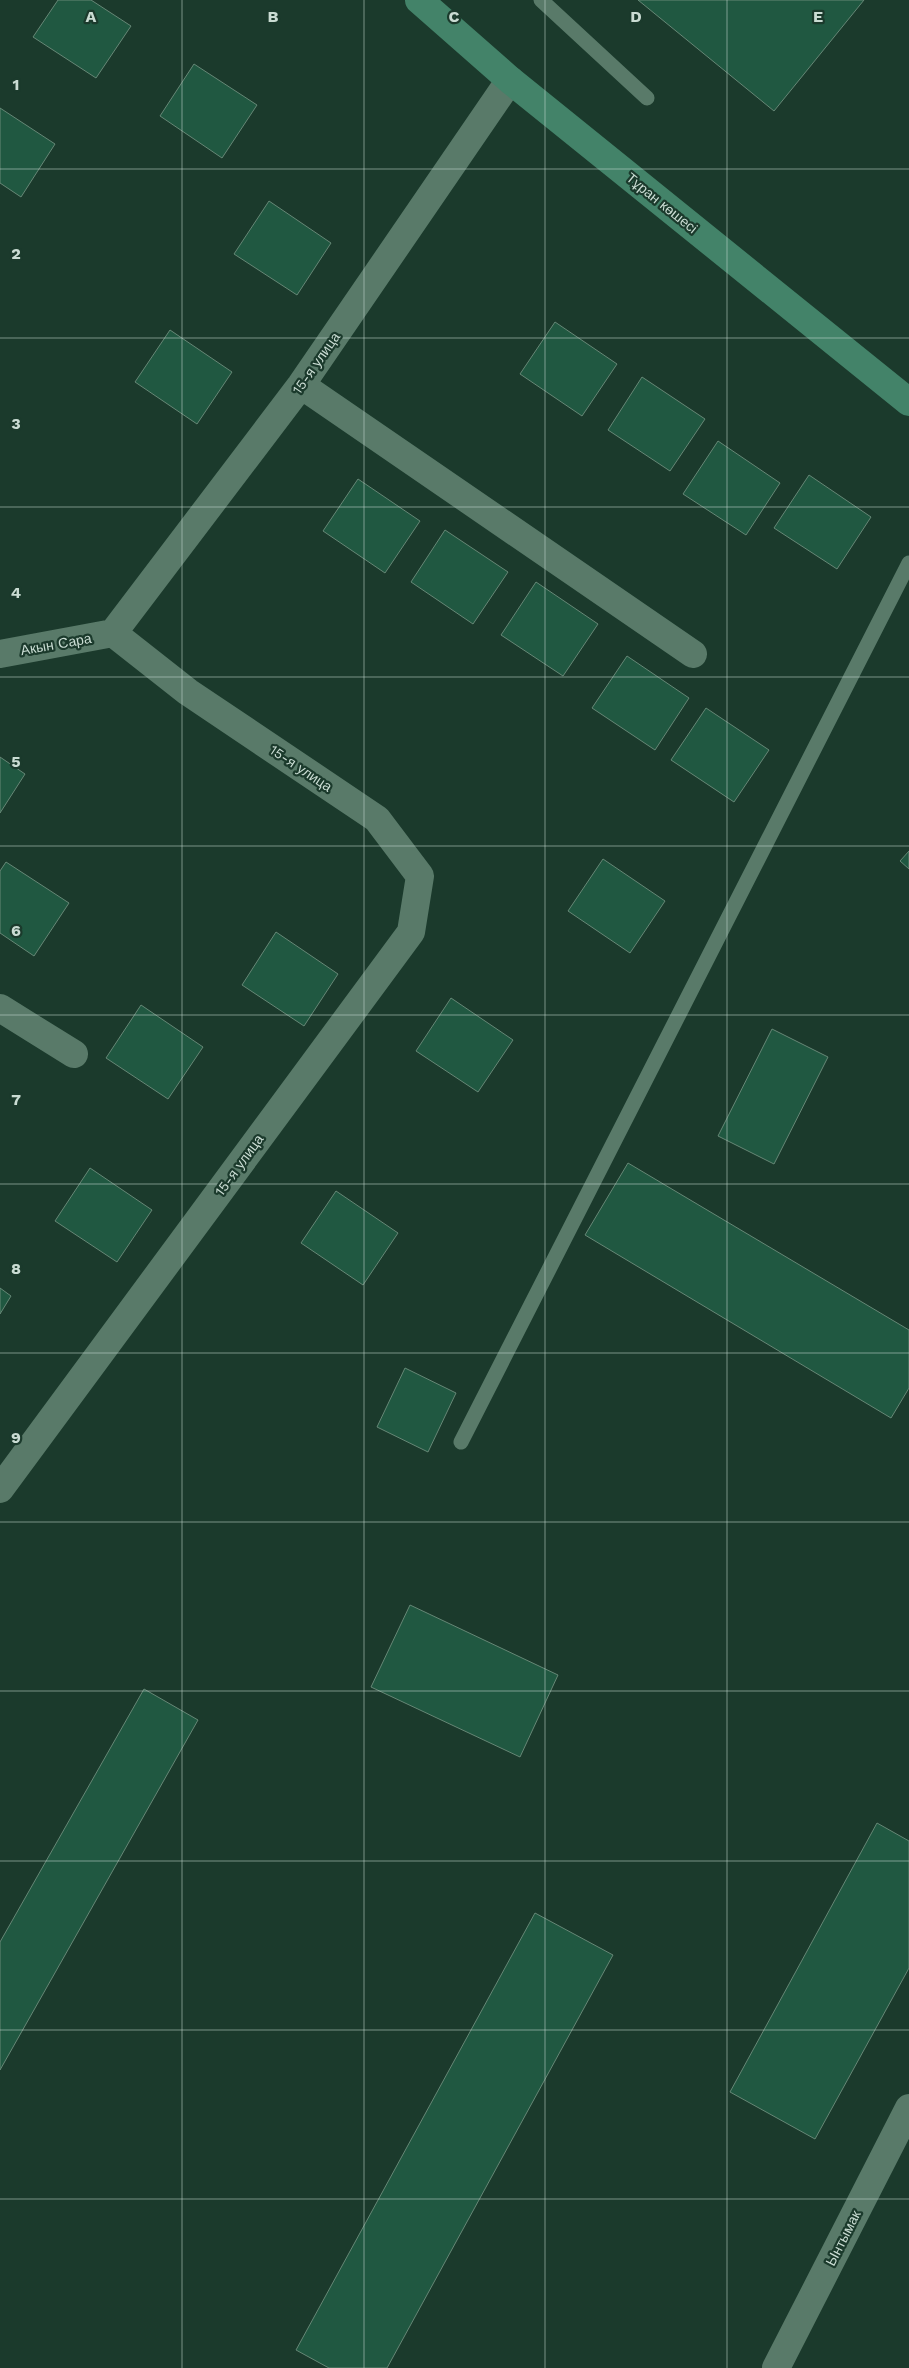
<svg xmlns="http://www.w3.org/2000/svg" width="909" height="2368" font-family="'Work Sans',sans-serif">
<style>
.building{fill:#205841;stroke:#668776}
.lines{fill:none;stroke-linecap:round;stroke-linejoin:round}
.lane{stroke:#597a69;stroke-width:15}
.street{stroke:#597a69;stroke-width:28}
.secondary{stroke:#438369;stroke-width:28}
.grid{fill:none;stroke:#cadcd3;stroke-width:1;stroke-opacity:0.55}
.labels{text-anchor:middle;stroke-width:4.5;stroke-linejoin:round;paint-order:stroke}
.street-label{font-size:14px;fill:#cadcd3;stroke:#1b3a2c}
.grid-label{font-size:16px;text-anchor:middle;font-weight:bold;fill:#cadcd3;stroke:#1b3a2c;stroke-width:4.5;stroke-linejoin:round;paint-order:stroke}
</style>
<rect width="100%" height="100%" fill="#1b3a2c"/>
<!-- building -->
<path class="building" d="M 58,0 L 91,0 L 131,26 L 96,78 L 33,37 Z
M 638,0 L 864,0 L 774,111 Z
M 194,64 L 257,105 L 222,158 L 160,116 Z
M 0,108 L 55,144 L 21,197 L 0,183 Z
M 269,201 L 331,243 L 297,295 L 234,254 Z
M 555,322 L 617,364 L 582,416 L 520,374 Z
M 170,330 L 232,372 L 197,424 L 135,382 Z
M 642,377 L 705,419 L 670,471 L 608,430 Z
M 718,441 L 780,483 L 746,535 L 683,494 Z
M 809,475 L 871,517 L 837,569 L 774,528 Z
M 358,479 L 420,521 L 385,573 L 323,531 Z
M 445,530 L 508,572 L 473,624 L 411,582 Z
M 536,582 L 598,624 L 563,676 L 501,635 Z
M 627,656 L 689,698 L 655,750 L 592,708 Z
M 706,708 L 769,750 L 734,802 L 671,760 Z
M 0,757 L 25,774 L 0,813 Z
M 909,851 L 909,869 L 900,861 Z
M 603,859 L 665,901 L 630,953 L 568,911 Z
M 6,862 L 69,903 L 34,956 L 0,933 L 0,871 Z
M 276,932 L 338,974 L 304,1026 L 242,985 Z
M 451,998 L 513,1040 L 478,1092 L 416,1051 Z
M 141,1005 L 203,1047 L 168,1099 L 106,1058 Z
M 772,1029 L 828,1057 L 774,1164 L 718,1136 Z
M 628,1163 L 909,1330 L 909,1388 L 891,1418 L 585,1235 Z
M 90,1168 L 152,1210 L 117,1262 L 55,1221 Z
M 336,1191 L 398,1233 L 363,1285 L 301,1243 Z
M 0,1288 L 11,1296 L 0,1314 Z
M 405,1368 L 456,1393 L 428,1452 L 377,1427 Z
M 410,1605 L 558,1675 L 520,1757 L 371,1687 Z
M 144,1689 L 198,1720 L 0,2070 L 0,1942 Z
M 877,1823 L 909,1841 L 909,1968 L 815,2139 L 730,2092 Z
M 535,1913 L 613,1955 L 387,2368 L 329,2368 L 296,2350 Z"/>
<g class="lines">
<!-- lane -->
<path class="lane" d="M 541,0 L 647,98
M 461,1442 L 909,563"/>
<!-- street -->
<path class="street" d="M 301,385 L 693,654
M 0,654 L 113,633
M 0,1008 L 74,1054
M 0,1489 L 411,932 L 420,876 L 377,819 L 188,692 L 113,633 L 301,385 L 510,80
M 776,2368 L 909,2108"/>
<!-- secondary -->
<path class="secondary" d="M 419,0 L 510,80 L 909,402"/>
</g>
<!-- grid -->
<path class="grid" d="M 182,0 L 182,2368M 364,0 L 364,2368M 545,0 L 545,2368M 727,0 L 727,2368M 0,169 L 909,169M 0,338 L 909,338M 0,507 L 909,507M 0,677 L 909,677M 0,846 L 909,846M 0,1015 L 909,1015M 0,1184 L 909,1184M 0,1353 L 909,1353M 0,1522 L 909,1522M 0,1691 L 909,1691M 0,1861 L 909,1861M 0,2030 L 909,2030M 0,2199 L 909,2199"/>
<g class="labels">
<!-- street labels -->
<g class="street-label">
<text transform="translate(662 203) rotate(39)" y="5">Тұран көшесі</text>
<text transform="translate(316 363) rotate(-55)" y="5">15-я улица</text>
<text transform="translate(56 644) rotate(-10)" y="5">Акын Сара</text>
<text transform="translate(301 768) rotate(34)" y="5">15-я улица</text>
<text transform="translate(239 1165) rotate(-54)" y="5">15-я улица</text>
<text transform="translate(843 2238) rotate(-63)" y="5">Ынтымак</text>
</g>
</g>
<g class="grid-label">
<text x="91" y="22">A</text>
<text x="273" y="22">B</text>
<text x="454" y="22">C</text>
<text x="636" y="22">D</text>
<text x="818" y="22">E</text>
<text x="16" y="90">1</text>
<text x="16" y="259">2</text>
<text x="16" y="429">3</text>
<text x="16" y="598">4</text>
<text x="16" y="767">5</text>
<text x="16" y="936">6</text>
<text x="16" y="1105">7</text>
<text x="16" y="1274">8</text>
<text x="16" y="1443">9</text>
</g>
</svg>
